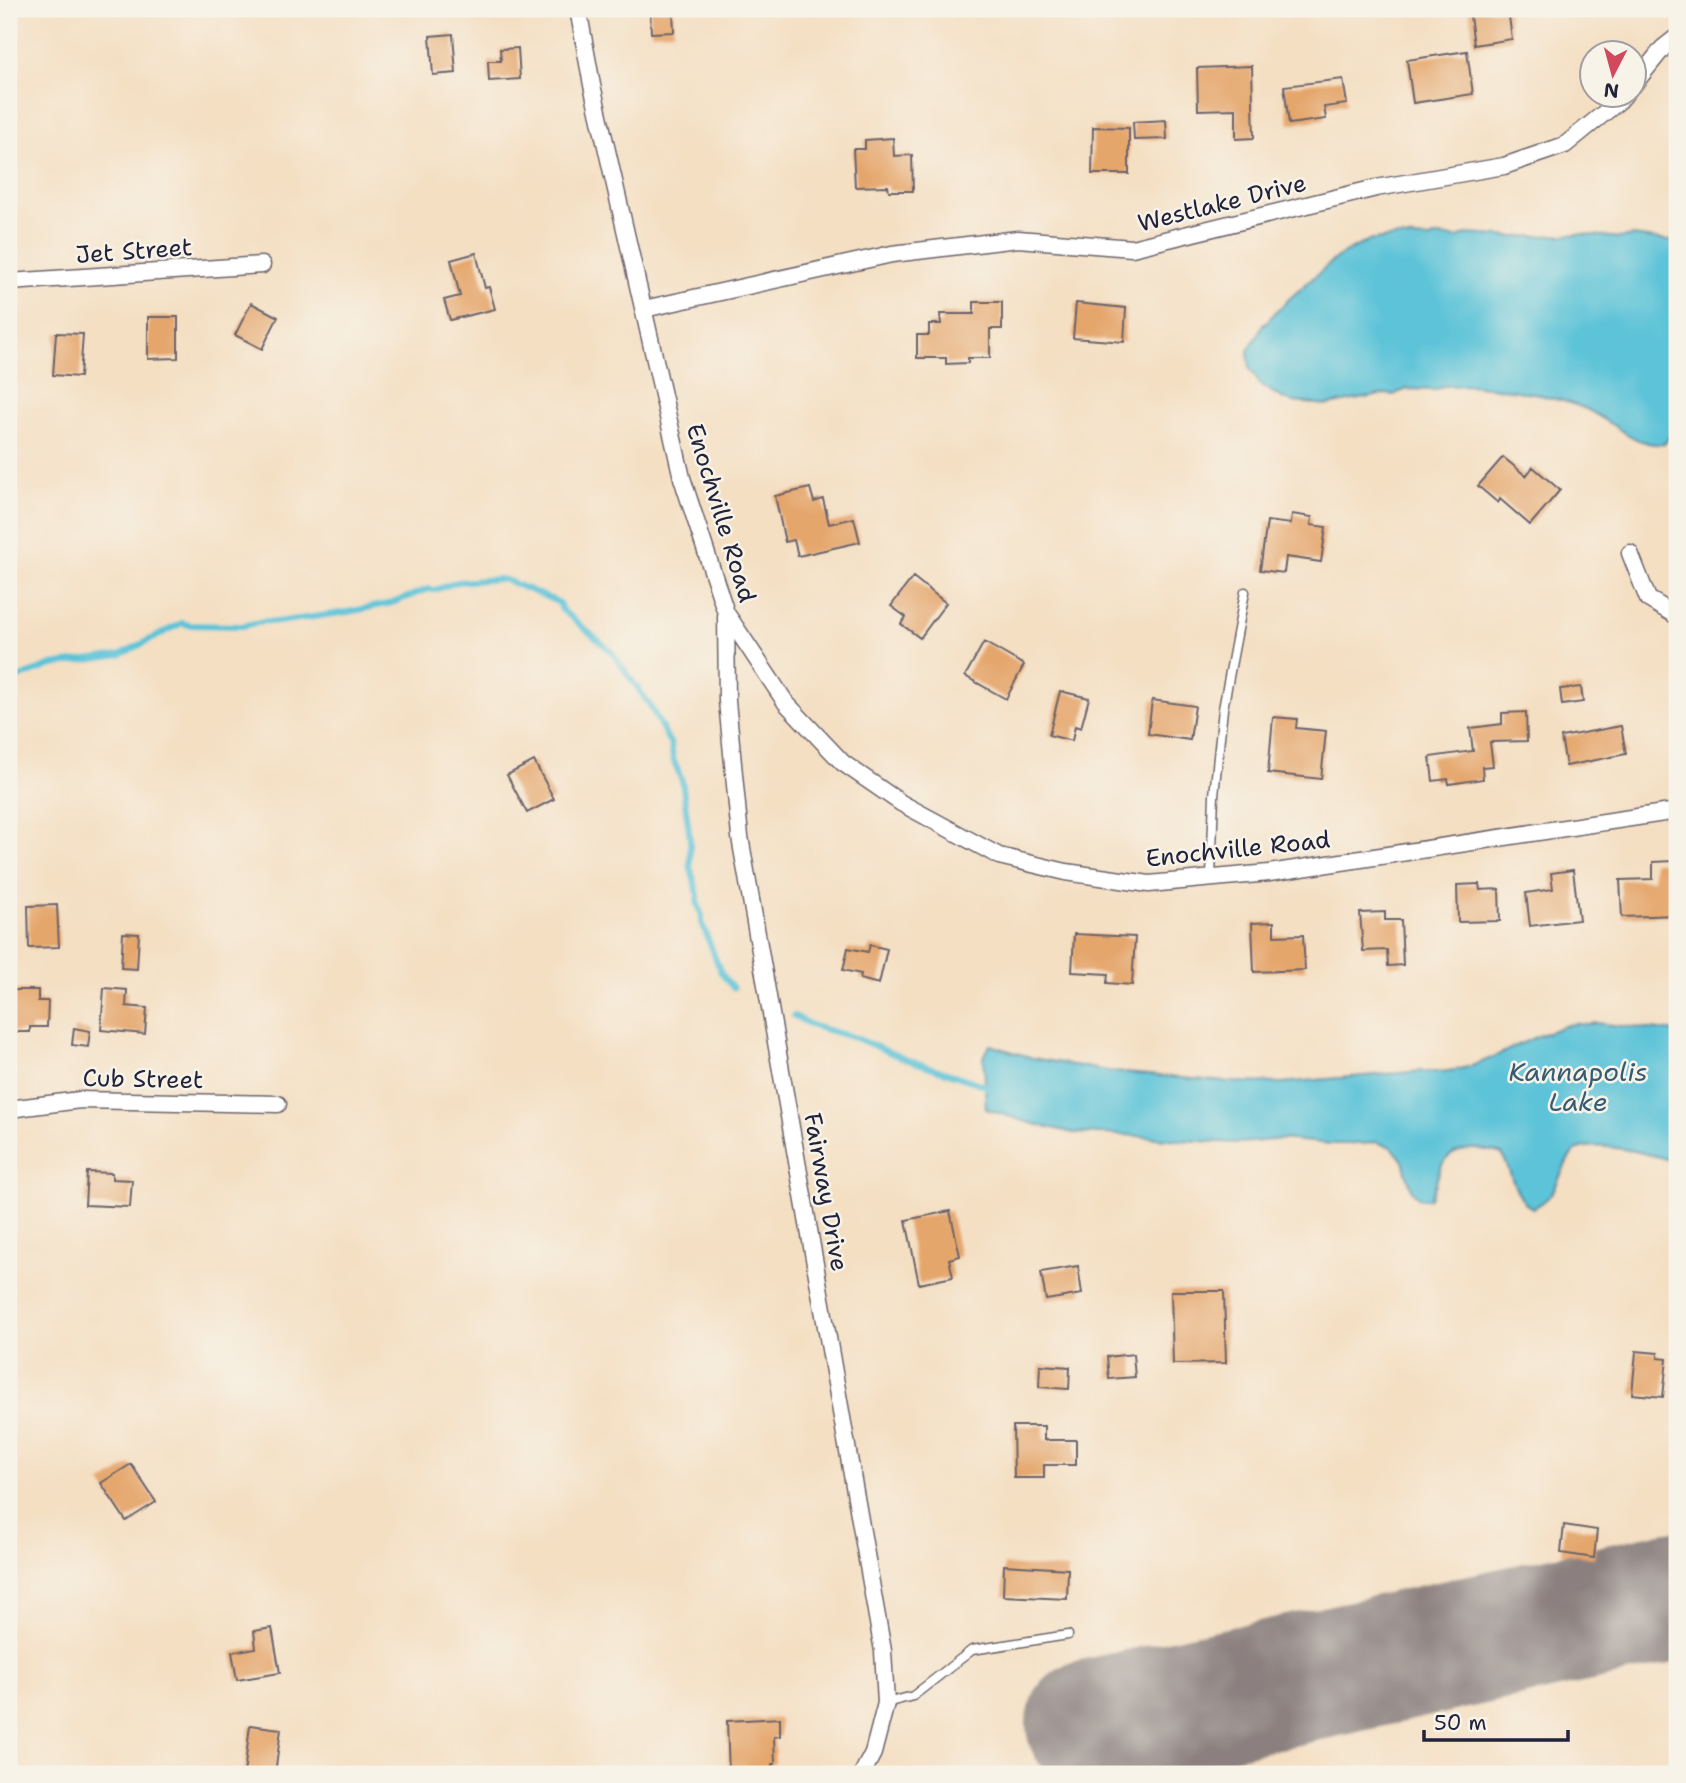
<svg xmlns="http://www.w3.org/2000/svg" width="1686" height="1783" font-family="'Shantell Sans',sans-serif">
<style>
.water{fill:#5bc3d8;stroke:#3e728a;stroke-width:2}
.lines{fill:none;stroke-linecap:round;stroke-linejoin:round}
.stream{stroke:#5bc3d8;stroke-width:6}
.runway{stroke:#8b807f;stroke-width:130}
.building{fill:#e5a66c}
.lane-casing{stroke:#6c646b;stroke-width:11}
.street-casing{stroke:#6c646b;stroke-width:19}
.lane{stroke:#fff;stroke-width:8}
.street{stroke:#fff;stroke-width:16}
.labels{text-anchor:middle;stroke-width:5;stroke-linejoin:round;paint-order:stroke}
.street-label{font-size:24px;fill:#22223b;stroke:#f7f3e8}
.water-label{font-size:26px;font-style:italic;fill:#365a72;stroke:#f7f3e8}
</style>
<rect width="100%" height="100%" fill="#f7f3e8"/>
<filter id="ink" filterUnits="userSpaceOnUse"><feTurbulence type="fractalNoise" baseFrequency=".0143" numOctaves="2"/><feDisplacementMap in="SourceGraphic" scale="14" xChannelSelector="R" yChannelSelector="G"/><feConvolveMatrix kernelMatrix="1 2 1 2 8 2 1 2 1" color-interpolation-filters="sRGB"/></filter>
<filter id="wash" filterUnits="userSpaceOnUse"><feTurbulence type="fractalNoise" baseFrequency=".00686" numOctaves="4" result="noise"/><feDisplacementMap in="SourceGraphic" scale="28" xChannelSelector="R" yChannelSelector="G"/><feGaussianBlur stdDeviation="1.57" result="paint"/><feColorMatrix in="noise" values="0 0 0 0 0 0 0 0 0 0 0 0 0 0 0 0 0 1.4 0 .05"/><feComposite in="paint" operator="in"/></filter>
<g filter="url(#wash)">
<rect width="100%" height="100%" fill="#f4dfc3"/>
<!-- water -->
<path class="water" d="M 1466,234 L 1515,237 L 1585,234 L 1620,238 L 1634,236 L 1677,242 L 1677,420 L 1673,433 L 1664,444 C 1634,447 1612,421 1586,409 C 1578,406 1569,402 1560,400 C 1552,398 1547,399 1540,394 L 1471,385 L 1443,386 L 1435,390 L 1407,389 L 1393,395 L 1386,394 L 1328,405 L 1293,402 L 1280,397 L 1260,384 L 1250,369 L 1248,351 L 1263,325 L 1289,299 L 1337,257 L 1367,241 L 1395,237 L 1430,239 L 1437,236 L 1458,238 Z
M 1595,1023 L 1677,1032 L 1677,1162 C 1656,1156 1599,1140 1579,1149 C 1572,1152 1566,1163 1563,1170 C 1555,1188 1552,1199 1533,1208 C 1515,1201 1511,1170 1502,1154 C 1481,1147 1452,1144 1441,1167 C 1435,1179 1438,1186 1429,1199 L 1420,1199 L 1412,1191 L 1403,1161 L 1392,1147 L 1375,1142 L 1364,1144 L 1331,1144 L 1282,1139 L 1240,1143 L 1179,1140 L 1127,1135 L 1074,1133 L 1030,1123 L 986,1109 L 984,1057 L 990,1045 L 1033,1058 L 1114,1072 L 1229,1082 L 1281,1083 L 1421,1071 C 1472,1077 1502,1049 1546,1033 C 1554,1030 1565,1025 1573,1024 C 1581,1023 1586,1026 1595,1023 Z"/>
<g class="lines">
<!-- stream -->
<path class="stream" d="M 9,684 L 15,679 L 52,665 L 120,655 L 182,623 L 189,625 L 242,626 L 264,621 L 277,622 L 348,612 L 392,603 L 428,589 L 435,590 L 457,582 L 499,579 L 506,580 L 560,603 L 561,609 L 611,651 L 649,704 L 671,745 L 673,759 L 682,781 L 690,838 L 690,866 L 698,895 L 697,902 L 702,916 L 702,923 L 721,973 L 733,988
M 794,1016 L 813,1026 L 856,1038 L 905,1059 L 984,1085 L 990,1089"/>
<!-- runway -->
<path class="runway" d="M 1091,1724 L 1677,1596"/>
</g>
<g id="blocks">
<!-- building -->
<path class="building" d="M 650,9 L 673,9 L 674,32 L 651,33 Z
M 1469,9 L 1508,9 L 1512,39 L 1474,45 Z
M 453,34 L 456,73 L 433,75 L 430,36 Z
M 518,48 L 520,79 L 489,81 L 488,61 L 501,61 L 500,49 Z
M 1467,51 L 1473,94 L 1413,103 L 1407,60 Z
M 1252,66 L 1254,138 L 1236,139 L 1236,109 L 1198,110 L 1197,68 Z
M 1343,79 L 1347,104 L 1324,107 L 1326,119 L 1289,124 L 1284,86 Z
M 1166,120 L 1167,139 L 1134,140 L 1133,122 Z
M 1093,127 L 1129,128 L 1129,174 L 1092,174 Z
M 893,138 L 894,156 L 912,155 L 913,191 L 889,191 L 888,186 L 855,187 L 853,149 L 865,149 L 865,140 Z
M 476,253 L 485,288 L 489,287 L 495,309 L 450,320 L 444,300 L 460,296 L 451,260 Z
M 974,302 L 1002,302 L 1002,329 L 990,329 L 990,358 L 968,358 L 968,363 L 946,364 L 946,358 L 917,358 L 917,335 L 929,335 L 929,324 L 941,324 L 940,314 L 974,314 Z
M 251,303 L 278,317 L 262,349 L 235,335 Z
M 1076,303 L 1126,308 L 1124,342 L 1073,338 Z
M 148,317 L 178,317 L 178,358 L 148,359 Z
M 56,333 L 83,334 L 80,377 L 53,375 Z
M 1503,457 L 1526,476 L 1533,467 L 1560,490 L 1530,525 L 1500,499 L 1498,503 L 1478,486 Z
M 810,488 L 814,502 L 823,499 L 829,524 L 854,518 L 860,542 L 798,556 L 794,540 L 785,542 L 775,496 Z
M 1292,514 L 1312,517 L 1311,525 L 1326,527 L 1321,562 L 1286,557 L 1284,573 L 1260,570 L 1267,521 L 1291,524 Z
M 913,577 L 946,603 L 920,638 L 901,624 L 906,617 L 891,606 Z
M 984,642 L 1024,665 L 1006,699 L 965,676 Z
M 1581,687 L 1583,702 L 1562,705 L 1560,689 Z
M 1060,691 L 1089,698 L 1081,728 L 1075,726 L 1072,741 L 1049,735 Z
M 1152,700 L 1195,706 L 1190,740 L 1148,734 Z
M 1526,712 L 1527,741 L 1490,742 L 1493,766 L 1482,767 L 1483,779 L 1449,784 L 1448,779 L 1433,781 L 1430,757 L 1473,751 L 1470,728 L 1502,724 L 1502,713 Z
M 1273,717 L 1297,719 L 1296,728 L 1326,731 L 1321,779 L 1268,773 Z
M 1621,726 L 1626,754 L 1566,766 L 1561,737 Z
M 534,761 L 554,799 L 527,813 L 507,775 Z
M 1673,861 L 1676,915 L 1622,917 L 1620,880 L 1653,879 L 1653,862 Z
M 1573,870 L 1579,920 L 1530,926 L 1526,893 L 1553,889 L 1551,873 Z
M 1479,884 L 1480,890 L 1499,889 L 1500,921 L 1458,922 L 1457,885 Z
M 57,905 L 59,947 L 29,948 L 28,906 Z
M 1385,912 L 1385,920 L 1401,920 L 1403,965 L 1388,966 L 1387,950 L 1363,951 L 1360,913 Z
M 1274,922 L 1274,936 L 1303,935 L 1305,970 L 1254,972 L 1252,923 Z
M 123,933 L 139,934 L 137,969 L 121,968 Z
M 1074,934 L 1135,937 L 1132,985 L 1107,983 L 1108,974 L 1072,972 Z
M 870,945 L 887,949 L 879,984 L 860,979 L 861,974 L 843,970 L 848,948 L 868,952 Z
M 104,988 L 127,990 L 126,1006 L 147,1008 L 145,1034 L 101,1030 Z
M 9,990 L 38,990 L 38,1001 L 48,1001 L 47,1027 L 30,1027 L 30,1032 L 9,1032 Z
M 74,1028 L 90,1031 L 88,1047 L 72,1045 Z
M 87,1172 L 112,1173 L 112,1179 L 132,1180 L 130,1207 L 85,1205 Z
M 950,1211 L 960,1256 L 949,1259 L 953,1277 L 919,1284 L 906,1220 Z
M 1078,1266 L 1082,1294 L 1046,1300 L 1041,1272 Z
M 1171,1291 L 1224,1291 L 1226,1363 L 1173,1364 Z
M 1636,1351 L 1658,1353 L 1658,1358 L 1667,1359 L 1663,1397 L 1632,1394 Z
M 1133,1354 L 1135,1377 L 1109,1379 L 1107,1357 Z
M 1040,1365 L 1070,1367 L 1069,1389 L 1039,1387 Z
M 1013,1426 L 1044,1426 L 1044,1440 L 1076,1440 L 1076,1465 L 1044,1465 L 1044,1478 L 1014,1478 Z
M 131,1464 L 156,1502 L 126,1521 L 101,1483 Z
M 1564,1525 L 1597,1530 L 1594,1558 L 1561,1553 Z
M 1004,1565 L 1068,1569 L 1067,1599 L 1003,1596 Z
M 272,1628 L 280,1673 L 237,1680 L 232,1652 L 256,1648 L 254,1631 Z
M 780,1718 L 780,1736 L 774,1737 L 775,1764 L 772,1764 L 772,1774 L 729,1774 L 727,1721 Z
M 250,1725 L 281,1729 L 275,1774 L 244,1774 Z"/>
</g>
</g>
<g filter="url(#ink)">
<use href="#blocks" fill-opacity="0" stroke="#6c646b" stroke-width="2"/>
<g class="lines">
<!-- lane casing -->
<g class="lane-casing">
<path id="lane" d="M 1211,878 L 1214,795 L 1223,709 L 1245,592
M 886,1703 L 913,1696 L 972,1650 L 1068,1635"/>
</g>
<!-- street casing -->
<g class="street-casing">
<path id="street" d="M 578,9 L 592,85 L 682,478 L 726,613 L 786,703 L 843,763 L 901,803 L 999,856 L 1066,872 L 1149,884 L 1269,873 L 1677,811
M 1634,84 L 1663,48 L 1677,37
M 9,282 L 262,265
M 644,309 L 892,254 L 1018,239 L 1132,248 L 1376,188 L 1504,166 L 1565,145 L 1619,101 L 1625,94
M 1630,553 L 1648,599 L 1677,616
M 726,613 L 727,701 L 740,837 L 883,1651 L 886,1703 L 873,1753 L 862,1774
M 9,1109 L 80,1100 L 278,1104"/>
</g>
<!-- lane -->
<use href="#lane" class="lane"/>
<!-- street -->
<use href="#street" class="street"/>
</g>
</g>
<g class="labels">
<!-- street labels -->
<g class="street-label">
<text transform="translate(1222 203) rotate(-14)" y="8">Westlake Drive</text>
<text transform="translate(134 251) rotate(-4)" y="8">Jet Street</text>
<text transform="translate(721 513) rotate(73)" y="8">Enochville Road</text>
<text transform="translate(1238 849) rotate(-6)" y="8">Enochville Road</text>
<text transform="translate(143 1079) rotate(1)" y="8">Cub Street</text>
<text transform="translate(826 1192) rotate(80)" y="8">Fairway Drive</text>
</g>
<!-- water labels -->
<g class="water-label">
<text x="1578" y="1081">Kannapolis<tspan x="1578" dy="30">Lake</tspan></text>
</g>
</g>
<!-- margin -->
<rect width="1686" height="1783" fill="none" stroke="#f7f3e8" stroke-width="35"/>
<!-- north arrow -->
<g transform="translate(1613 74) rotate(186)"><circle r="33" fill="#f7f3e8" stroke="#a29fa3" stroke-width="2"/>
<path d="M0-5L12 26L0 18L-12 26Z" fill="#d1495b"/>
<text y="-10" font-size="19" font-weight="bold" text-anchor="middle" fill="#22223b">N</text>
</g>
<!-- scale -->
<path d="M1424 1730v10h144v-10" fill="none" stroke="#22223b" stroke-width="3.5"/>
<text x="1434" y="1730" font-size="21" fill="#22223b" stroke="#f7f3e8" stroke-width="5" paint-order="stroke">50 m</text>
</svg>
